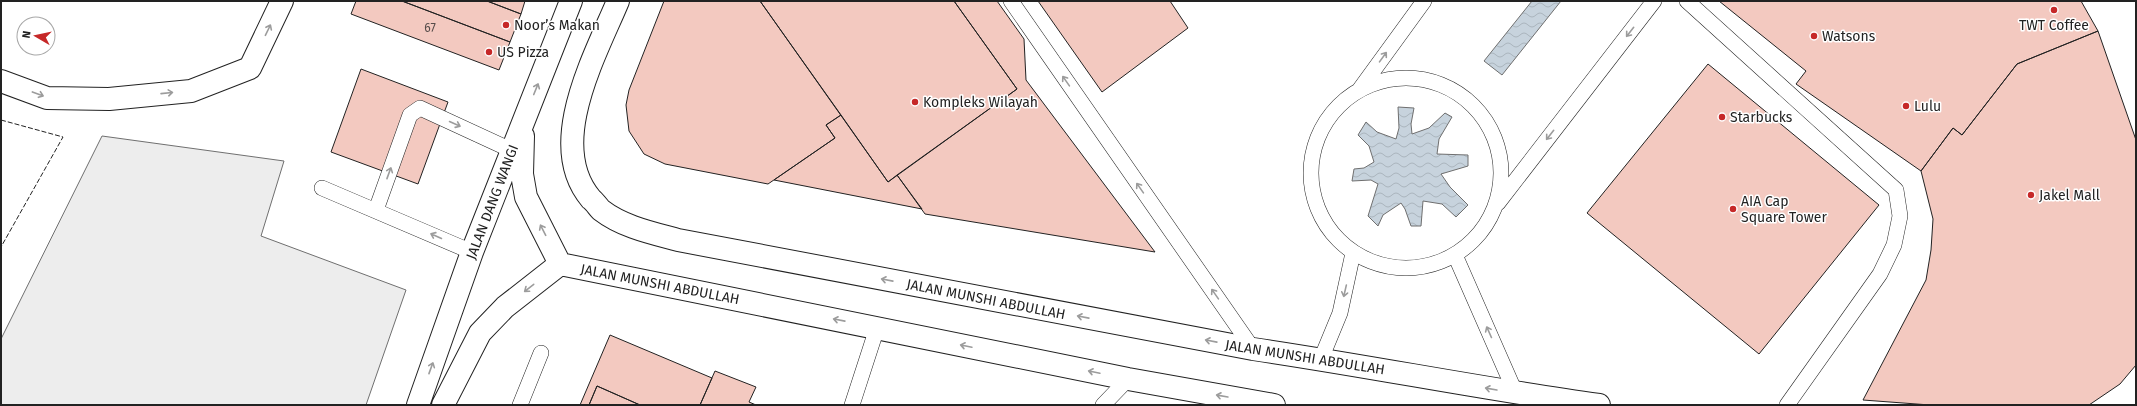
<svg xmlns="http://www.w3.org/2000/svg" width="2137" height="406" font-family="'Fira Sans',sans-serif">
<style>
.parking{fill:#ededed;stroke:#6f6f6f}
.water{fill:url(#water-waves);stroke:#6f6f6f}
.building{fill:#f3c9c0;stroke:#222}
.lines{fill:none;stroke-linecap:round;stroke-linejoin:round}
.service-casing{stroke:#222;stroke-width:16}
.minor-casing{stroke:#222;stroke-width:24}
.tertiary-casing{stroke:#222;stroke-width:24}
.service{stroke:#fff;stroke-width:15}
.minor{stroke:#fff;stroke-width:22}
.tertiary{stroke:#fff;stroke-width:22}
.fence{stroke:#222;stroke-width:1;stroke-dasharray:5 2;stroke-linecap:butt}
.oneway{stroke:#9c9c9c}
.poi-dot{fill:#c62828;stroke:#fff;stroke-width:1.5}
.labels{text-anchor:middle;stroke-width:3;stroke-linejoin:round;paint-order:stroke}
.number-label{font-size:12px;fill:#564c4a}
.poi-label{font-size:14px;fill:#222;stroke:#fff;text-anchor:start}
.street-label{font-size:14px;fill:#222;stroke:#fff}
</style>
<defs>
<pattern id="water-waves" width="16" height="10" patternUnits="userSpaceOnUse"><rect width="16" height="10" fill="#c7d3dd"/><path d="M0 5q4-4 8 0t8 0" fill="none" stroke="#abb5bd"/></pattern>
</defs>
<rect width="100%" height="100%" fill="#fff"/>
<!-- parking -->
<path class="parking" d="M 102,136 L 284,161 L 261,236 L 406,290 L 366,405 L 1,405 L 1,339 Z"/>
<!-- water -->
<path class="water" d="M 1532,1 L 1561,1 L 1502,75 L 1484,61 Z
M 1398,107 L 1414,108 L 1411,124 L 1412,134 L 1429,128 L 1445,113 L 1452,117 L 1439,139 L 1437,154 L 1468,155 L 1468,166 L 1441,174 L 1450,187 L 1468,205 L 1456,217 L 1442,204 L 1423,201 L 1421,226 L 1411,226 L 1405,209 L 1401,203 L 1383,215 L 1378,226 L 1368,216 L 1378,184 L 1371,180 L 1352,181 L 1354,169 L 1364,168 L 1374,162 L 1369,146 L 1358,135 L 1366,122 L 1377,132 L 1396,139 L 1399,128 Z"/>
<!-- building -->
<path class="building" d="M 356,1 L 402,1 L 510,42 L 499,70 L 351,14 Z
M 402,1 L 487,1 L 521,14 L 510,42 Z
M 487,1 L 525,1 L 521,14 Z
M 664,1 L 760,1 L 841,115 L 826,125 L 835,138 L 768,184 L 665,164 L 644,154 L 629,131 L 626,105 L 629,90 Z
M 760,1 L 954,1 L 1017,89 L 888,182 Z
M 954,1 L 997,1 L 1024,39 L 1026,80 L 1155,252 L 925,214 L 897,175 L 1017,89 Z
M 1038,1 L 1170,1 L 1188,28 L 1102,92 Z
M 1719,1 L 2081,1 L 2098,31 L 2017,64 L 1962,135 L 1953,128 L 1921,171 L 1796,84 L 1806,71 Z
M 2098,31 L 2136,140 L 2136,365 L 2120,384 L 2089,405 L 1930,405 L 1863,400 L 1926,280 L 1931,250 L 1933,219 L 1921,171 L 1953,128 L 1962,135 L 2017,64 Z
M 1708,64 L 1879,205 L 1759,354 L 1587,213 Z
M 361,69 L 448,102 L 418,184 L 331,152 Z
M 841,115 L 888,182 L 897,175 L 922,209 L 774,180 L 835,138 L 826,125 Z
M 610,335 L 712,378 L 700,405 L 640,405 L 597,386 L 589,405 L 580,405 Z
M 715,371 L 756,387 L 749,402 L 756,405 L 700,405 Z
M 597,386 L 640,405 L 589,405 Z"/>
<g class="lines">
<!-- service casing -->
<g class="service-casing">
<path id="service" d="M 1011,1 L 1253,349
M 1687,1 L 1896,190 L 1900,216 L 1894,245 L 1880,274 L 1787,405
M1311 173a95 95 0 1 1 190 0a95 95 0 1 1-190 0Z
M 1360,89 L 1424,1
M 322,188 L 472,252
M 1498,203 L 1654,1
M 376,210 L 410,115 L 420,108 L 511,150
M 1455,255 L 1516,394
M 1321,359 L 1340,313 L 1353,253
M 520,405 L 541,353
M 852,405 L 877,328
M 1103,405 L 1128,379"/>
</g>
<!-- minor casing -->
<g class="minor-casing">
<path id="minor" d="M 1,81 L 47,98 L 109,99 L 191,91 L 250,68 L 282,1"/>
</g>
<!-- tertiary casing -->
<g class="tertiary-casing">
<path id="tertiary" d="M 618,1 C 595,56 545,145 591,199 C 595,202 598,207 601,210 C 623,227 652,233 678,240 L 1253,349 C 1369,366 1483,389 1599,405
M 523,136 L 522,174 L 526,197 L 560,264
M 418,405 L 472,252 L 571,1
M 443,405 L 480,333 L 505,307 L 560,264 L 1128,379 L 1274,405"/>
</g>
<!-- service -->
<use href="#service" class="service"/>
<!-- minor -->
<use href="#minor" class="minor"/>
<!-- tertiary -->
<use href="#tertiary" class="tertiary"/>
<!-- fence -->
<path class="fence" d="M 1,120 L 63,137 L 1,247"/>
</g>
<!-- one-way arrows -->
<defs><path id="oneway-shaft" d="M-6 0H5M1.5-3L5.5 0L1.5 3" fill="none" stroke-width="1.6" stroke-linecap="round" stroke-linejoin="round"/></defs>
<g class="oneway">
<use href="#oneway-shaft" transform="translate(268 30) rotate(-64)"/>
<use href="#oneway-shaft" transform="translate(1630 32) rotate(128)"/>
<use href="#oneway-shaft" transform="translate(1383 57) rotate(-54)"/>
<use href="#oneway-shaft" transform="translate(1066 81) rotate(-125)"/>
<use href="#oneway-shaft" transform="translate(536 89) rotate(-68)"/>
<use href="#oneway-shaft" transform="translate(167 93) rotate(-6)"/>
<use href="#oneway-shaft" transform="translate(38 94) rotate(20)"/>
<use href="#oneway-shaft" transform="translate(455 124) rotate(24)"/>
<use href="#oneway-shaft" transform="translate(1550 135) rotate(128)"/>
<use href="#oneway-shaft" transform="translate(389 173) rotate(-70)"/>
<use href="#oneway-shaft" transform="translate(1140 188) rotate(-125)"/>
<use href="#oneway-shaft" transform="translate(543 230) rotate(-117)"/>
<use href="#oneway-shaft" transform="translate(436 236) rotate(-156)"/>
<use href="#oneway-shaft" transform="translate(887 280) rotate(-169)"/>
<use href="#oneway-shaft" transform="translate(529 288) rotate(142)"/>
<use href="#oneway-shaft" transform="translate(1345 291) rotate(103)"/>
<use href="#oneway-shaft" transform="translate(1215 294) rotate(-125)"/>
<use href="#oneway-shaft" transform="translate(1083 317) rotate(-169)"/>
<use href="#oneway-shaft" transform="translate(839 320) rotate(-169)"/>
<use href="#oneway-shaft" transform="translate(1489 332) rotate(-114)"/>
<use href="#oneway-shaft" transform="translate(1211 341) rotate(-169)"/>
<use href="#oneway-shaft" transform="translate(966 346) rotate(-168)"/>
<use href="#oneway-shaft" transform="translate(431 368) rotate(-70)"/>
<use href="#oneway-shaft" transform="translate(1094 372) rotate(-168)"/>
<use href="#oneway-shaft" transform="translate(1491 389) rotate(-170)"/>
<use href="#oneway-shaft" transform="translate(1222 396) rotate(-170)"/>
</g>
<!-- markers -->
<g class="poi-dot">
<circle cx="2054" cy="10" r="4"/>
<circle cx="506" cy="25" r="4"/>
<circle cx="1814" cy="36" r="4"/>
<circle cx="489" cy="52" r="4"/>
<circle cx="915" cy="102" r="4"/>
<circle cx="1906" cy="106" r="4"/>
<circle cx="1722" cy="117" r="4"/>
<circle cx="2031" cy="195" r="4"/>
<circle cx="1733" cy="209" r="4"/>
</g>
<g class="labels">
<!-- number labels -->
<g class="number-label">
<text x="430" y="32">67</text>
</g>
<!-- poi labels -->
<g class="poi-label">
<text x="514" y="30">Noor’s Makan</text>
<text x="2054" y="30" text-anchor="middle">TWT Coffee</text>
<text x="1822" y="41">Watsons</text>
<text x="497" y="57">US Pizza</text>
<text x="923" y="107">Kompleks Wilayah</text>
<text x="1914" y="111">Lulu</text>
<text x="1730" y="122">Starbucks</text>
<text x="2039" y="200">Jakel Mall</text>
<text x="1741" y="206">AIA Cap<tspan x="1741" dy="16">Square Tower</tspan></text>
</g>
<!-- street labels -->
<g class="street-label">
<text transform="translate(492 202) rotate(-69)" y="5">JALAN DANG WANGI</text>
<text transform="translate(660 284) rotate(11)" y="5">JALAN MUNSHI ABDULLAH</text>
<text transform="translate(986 299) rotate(11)" y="5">JALAN MUNSHI ABDULLAH</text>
<text transform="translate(1305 357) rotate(9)" y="5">JALAN MUNSHI ABDULLAH</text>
</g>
</g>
<!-- border -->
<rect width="2137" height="406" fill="none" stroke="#222222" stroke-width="4"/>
<!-- north arrow -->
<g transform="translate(36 36) rotate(279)"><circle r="19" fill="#ffffff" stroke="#a7a7a7"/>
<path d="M0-3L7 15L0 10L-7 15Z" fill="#c62828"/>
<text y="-6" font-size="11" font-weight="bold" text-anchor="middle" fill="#222222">N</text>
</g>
</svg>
